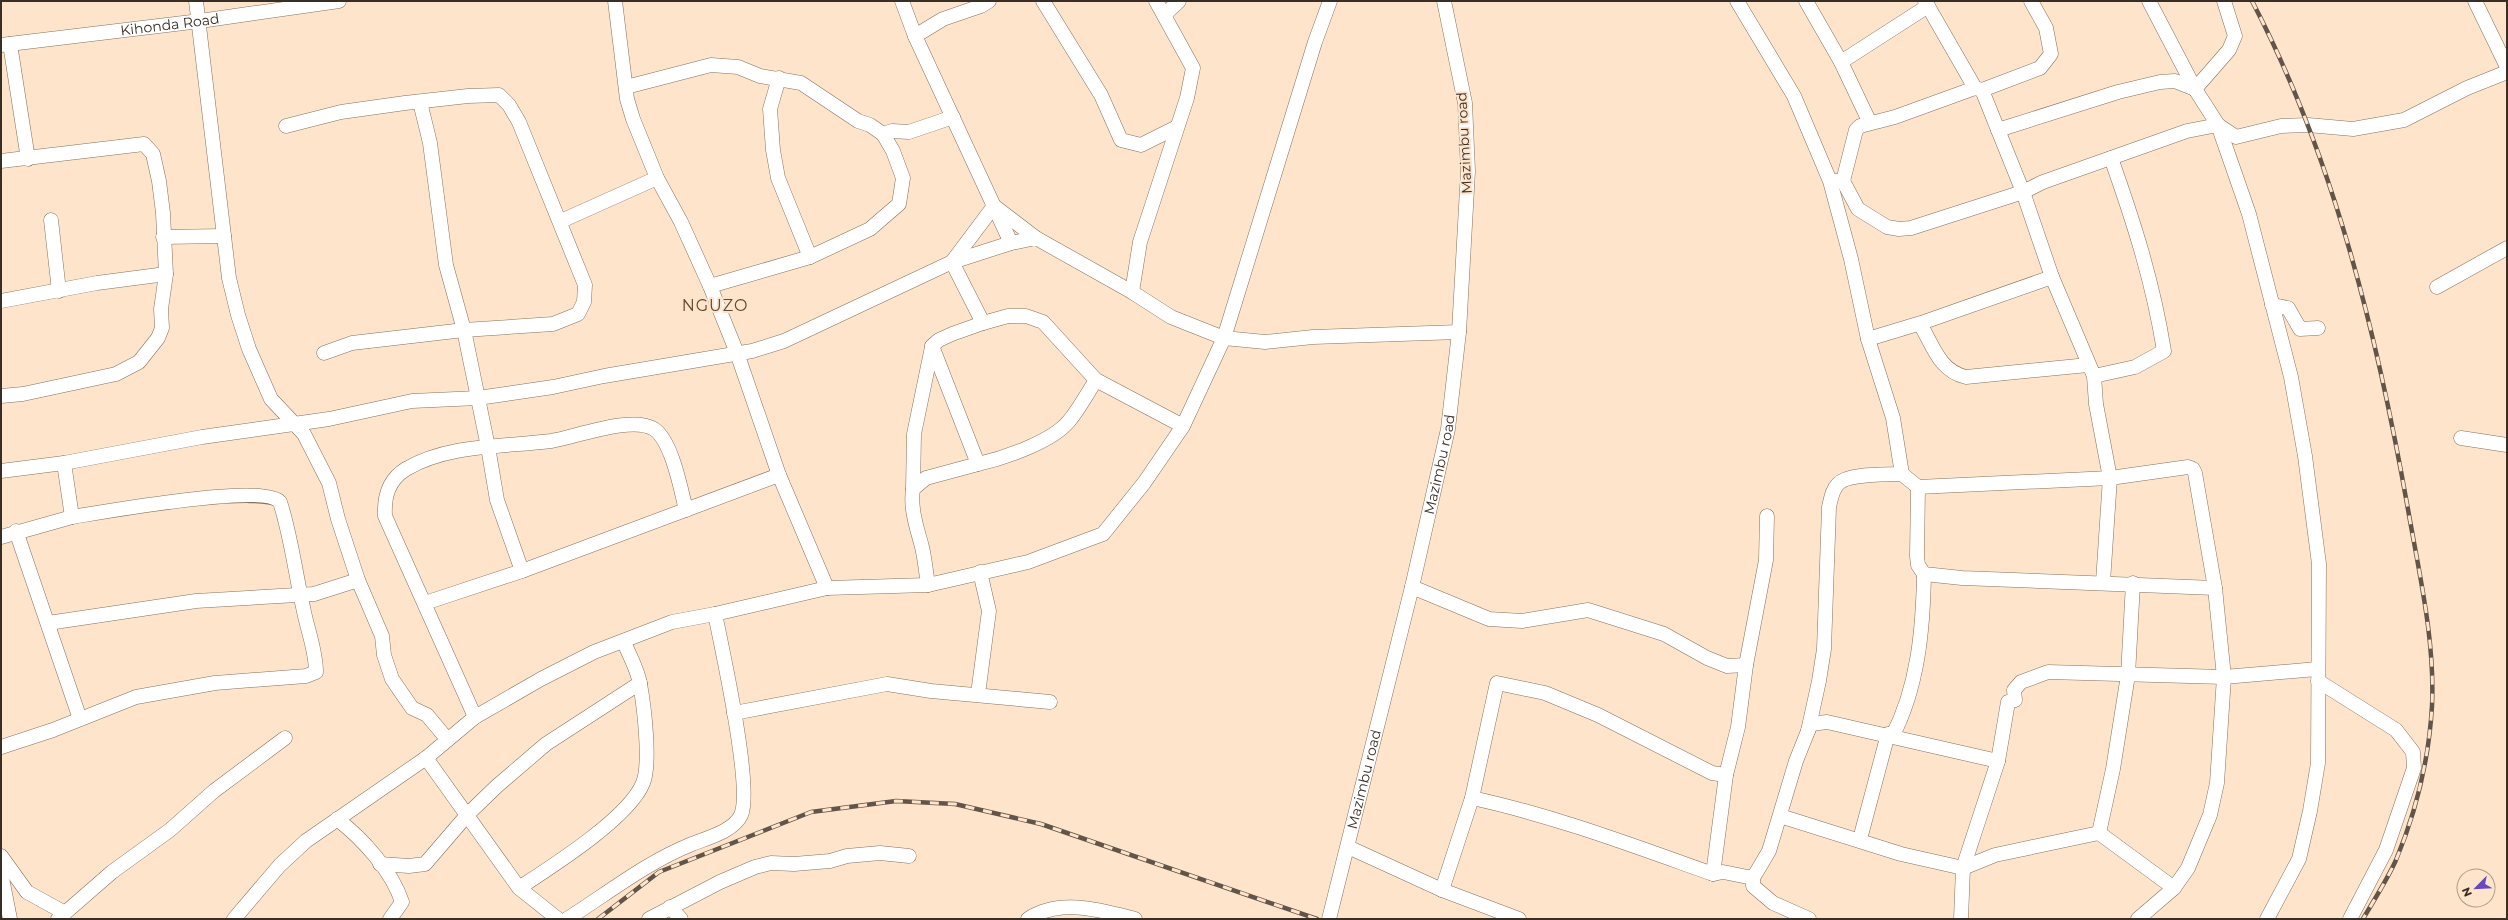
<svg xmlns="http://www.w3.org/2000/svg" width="2508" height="920" font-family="Montserrat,sans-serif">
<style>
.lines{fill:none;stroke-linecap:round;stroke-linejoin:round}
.minor-casing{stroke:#88715b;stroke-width:15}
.minor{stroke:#fff;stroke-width:14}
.rail-casing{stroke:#615448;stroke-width:4.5}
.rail{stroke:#fee4cb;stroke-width:3;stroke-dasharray:9;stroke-linecap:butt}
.labels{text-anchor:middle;stroke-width:4;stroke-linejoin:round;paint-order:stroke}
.street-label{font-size:14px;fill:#382e25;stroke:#fee4cb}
.quarter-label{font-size:16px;letter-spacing:1px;fill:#5e4833;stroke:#fee4cb}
</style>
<rect width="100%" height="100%" fill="#fee4cb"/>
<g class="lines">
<!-- minor casing -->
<g class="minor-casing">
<g id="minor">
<path d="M 196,1 L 229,278 L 238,315 L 249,349 L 271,399 L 304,434 L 329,483 L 338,519 L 358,580 L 382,636 L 384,655 L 392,679 L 412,708 L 427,715 L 447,739"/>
<path d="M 615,1 L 627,99 L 633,119 L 657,178 L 681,222 L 710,286 L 737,353 L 779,475 L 827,588"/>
<path d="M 902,1 L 915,36 L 1011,243"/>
<path d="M 1043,1 L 1101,95 L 1121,140 L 1141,145 L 1177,127"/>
<path d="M 1737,1 L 1794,96 L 1830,181 L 1851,259 L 1868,339 L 1893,418 L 1902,474"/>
<path d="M 1806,1 L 1841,62 L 1870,123"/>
<path d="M 1925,1 L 1975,88 L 1982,90 L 2023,192 L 2052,277 L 2094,376 L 2096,404 L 2110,478 L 2103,582"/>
<path d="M 2149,1 L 2195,89 L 2218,125 L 2249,214 L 2291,377 L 2305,456 L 2319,564 L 2318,763 L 2310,811 L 2299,859 L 2267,919"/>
<path d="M 2475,1 L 2507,67"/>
<path d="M 1165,14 L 1179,1"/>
<path d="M 915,36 L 943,19 L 981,6 L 989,1"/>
<path d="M 10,44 L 28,159"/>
<path id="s1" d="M 1,45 L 200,21 L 339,1"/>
<path d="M 1841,62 L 1928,6"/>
<path d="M 779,78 L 770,109 L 773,150 L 778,178 L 810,257"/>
<path d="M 626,87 L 711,65 L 738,67 L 760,76 L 801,83 L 858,121 L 870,125 L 883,134 L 892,131 L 909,132 L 953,117"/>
<path d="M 1982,90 L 2040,68 L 2051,54 L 2046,28 L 2031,1"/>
<path d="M 420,102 L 430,143 L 446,265 L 464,330 L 488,447 L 497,500 L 522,571"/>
<path d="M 286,126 L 341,112 L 405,103 L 468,96 L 499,95 L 509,105 L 519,122 L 585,285 L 584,302 L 578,314 L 553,324 L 464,330 L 352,343 L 324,353"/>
<path d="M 1998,130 L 2118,92 L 2160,82 L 2175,81 L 2195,89 L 2229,50 L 2235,36 L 2224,1"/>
<path d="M 1,161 L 144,144 L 153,154 L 159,181 L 163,213 L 166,274 L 161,309 L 162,328 L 158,338 L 139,362 L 116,374 L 23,394 L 1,396"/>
<path d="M 1833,181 L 1843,181 L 1856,130 L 1860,126 L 1895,117 L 1975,88"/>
<path d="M 1843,181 L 1858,209 L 1887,227 L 1899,229 L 1911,228 L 2023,192 L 2043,182 L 2187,131 L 2218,125 L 2236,137 L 2281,126 L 2308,125 L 2353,129 L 2404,120 L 2467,88 L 2507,72"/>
<path d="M 51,220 L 59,291"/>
<path d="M 561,221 L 657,178"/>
<path d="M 163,237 L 224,236"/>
<path d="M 710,286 L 810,257 L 870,229 L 885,216 L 899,204 L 903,178 L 893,151 L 883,134"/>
<path d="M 2437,287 L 2507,248"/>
<path d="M 1132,292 L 1140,242 L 1187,98 L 1193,68 L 1156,1"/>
<path d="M 1,301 L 97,283 L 166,274"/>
<path d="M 2272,305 L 2288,308 L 2300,329 L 2318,328"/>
<path d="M 983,323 L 952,262 L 994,206 L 1036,238"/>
<path d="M 1920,324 C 1933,345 1939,371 1966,377 L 2088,365"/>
<path d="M 1868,339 L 1921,323 L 2052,277"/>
<path d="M 2094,376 L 2135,367 L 2164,351 C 2153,282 2134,223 2111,158"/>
<path d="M 1096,380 C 1087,394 1079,409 1069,421 C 1052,442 1004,458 978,464 L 932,346 L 939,340 L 952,334 L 983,323 L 1008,316 L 1026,316 L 1043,322 L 1096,380 L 1183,426"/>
<path d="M 2461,438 L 2507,445"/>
<path d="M 1,471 L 64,463 L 202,437 L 329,419 L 412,401 L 478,398 L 553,387 L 604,376 L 752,351 L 784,341 L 952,262 L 1011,243 L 1036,238 L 1132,292 L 1171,317 L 1224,338 L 1265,342 L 1313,337 L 1459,332"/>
<path d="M 1918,487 L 1917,556 L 1918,565 L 1924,574 L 1962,578 L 2215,588"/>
<path d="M 913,489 L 914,434 L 932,347"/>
<path d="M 16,531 L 80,719"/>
<path d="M 1,537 L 72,517 L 64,463"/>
<path d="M 2133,583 L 2128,675 L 2113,769 L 2099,833 L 2174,888"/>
<path d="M 928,585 C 926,572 925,560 922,547 C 917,528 910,509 913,489 L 926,478 L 978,464"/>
<path d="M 1412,587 L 1489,619 L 1522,621 L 1588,610 L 1664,634 L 1707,658 L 1727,666 L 1746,665"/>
<path d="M 425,603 L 522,571 L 779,475"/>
<path d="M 48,623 L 196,601 L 314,594 L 358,580"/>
<path d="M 2318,681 L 2396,730 L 2413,752 L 2414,768 L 2386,850 L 2350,919"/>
<path d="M 978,694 L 989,611 L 980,572"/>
<path d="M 734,713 L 887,684 L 931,691 L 1050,702"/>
<path d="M 475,717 L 385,516 C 384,497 388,480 406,469 C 449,444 503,447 551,441 C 576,437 632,415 654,429 C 672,441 681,490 686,510"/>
<path d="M 1808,731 L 1811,724 L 1827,722 L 1998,761"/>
<path d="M 1892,737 C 1918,687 1923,630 1924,574"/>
<path d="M 1,747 L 53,730 L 136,697 L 215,683 L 306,676 L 316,672 C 316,650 307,629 303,607 C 295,571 291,536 280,502 C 264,483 103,512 72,517"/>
<path d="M 426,758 L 519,888 L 558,919"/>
<path d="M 1472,798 C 1555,816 1634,846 1713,874 L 1723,872 L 1753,878 L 1769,851 L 1796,761 L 1808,731 L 1819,681 L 1824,649 L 1829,507 C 1831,499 1832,490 1838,484 C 1848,473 1887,475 1902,474 L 1918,487 L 2110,478 L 2188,467 L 2193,469 L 2195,473 L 2215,588 L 2224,677 L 2217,783 L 2210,815 L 2188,868 L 2174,888 L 2138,919"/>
<path d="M 1780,816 L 1901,854 L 1963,868 L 1995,855 L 2099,833"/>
<path d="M 337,819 C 363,839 392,871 402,902 L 390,919"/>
<path d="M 1860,839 L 1888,734"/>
<path d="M 1348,847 L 1442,890 L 1519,919"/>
<path d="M 1,856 L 27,892 L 65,913"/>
<path d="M 380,864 L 409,866 L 425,864 L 468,814 L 497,786 L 546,744 L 640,683"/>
<path d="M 1,873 L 10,919"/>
<path d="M 1713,874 L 1726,775 L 1738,727 L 1746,665 L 1766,560 L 1767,516"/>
<path d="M 1753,878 L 1753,886 L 1773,903 L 1809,919"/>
<path d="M 519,888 C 551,867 629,818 643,783 C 651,763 644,706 640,684 C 638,670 629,655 624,642"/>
<path d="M 1442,890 L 1472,798 L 1497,683 L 1545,693 L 1598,715 L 1712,773 L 1726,775"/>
<path d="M 670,907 L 681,919"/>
<path d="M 58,919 L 112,872 L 170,830 L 214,791 L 285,738"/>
<path d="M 234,919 L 280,865 L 306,841 L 426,758 L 475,717 L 541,679 L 594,652 L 672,622 L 715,614"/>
<path d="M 567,919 C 608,893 647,862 692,844 C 707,838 734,831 741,815 C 753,789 722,648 715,614 L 827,588 L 928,585 L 1028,562 L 1103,534 L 1144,483 L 1183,426 L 1224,338 L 1315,42 L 1330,1"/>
<path d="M 649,919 L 720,882 L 755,867 L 771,863 L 794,864 L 830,861 L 847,856 L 880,853 L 909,856"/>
<path d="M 1028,919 C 1060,898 1100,910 1135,919"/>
<path id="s2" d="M 1329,919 L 1412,587 L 1448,429 L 1459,332 L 1468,171 L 1465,103 L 1444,1"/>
<path d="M 1961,919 L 1963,868 L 1998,761 L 2008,702 L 2015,700 L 2014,690 L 2021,682 L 2048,672 L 2224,677 L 2317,669"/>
</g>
</g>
<!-- minor -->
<use href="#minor" class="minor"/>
<!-- rail casing -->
<g class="rail-casing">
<path id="rail" d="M 2252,1 C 2335,160 2378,339 2409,515 C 2420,577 2435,642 2432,706 C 2429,758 2416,812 2396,860 C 2387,880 2374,900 2363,919
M 598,919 L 659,872 L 811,812 L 896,801 L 955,804 L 1041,824 L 1317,919"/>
</g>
<!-- rail -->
<use href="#rail" class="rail"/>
</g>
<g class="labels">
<!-- street labels -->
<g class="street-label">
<text dy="5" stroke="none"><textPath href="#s1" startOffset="170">Kihonda Road</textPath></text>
<text transform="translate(1464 143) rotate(-93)" y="5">Mazimbu road</text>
<text dy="5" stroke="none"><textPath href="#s2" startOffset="468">Mazimbu road</textPath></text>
<text dy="5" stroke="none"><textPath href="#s2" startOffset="144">Mazimbu road</textPath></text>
</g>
<!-- quarter labels -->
<g class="quarter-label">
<text x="715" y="311">NGUZO</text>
</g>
</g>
<!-- border -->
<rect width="2508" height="920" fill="none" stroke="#382e25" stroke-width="4"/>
<!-- north arrow -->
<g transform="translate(2476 888) rotate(246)"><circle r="19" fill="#fee4cb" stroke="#af9b89"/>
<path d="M0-3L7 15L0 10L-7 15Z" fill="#6749c2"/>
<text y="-6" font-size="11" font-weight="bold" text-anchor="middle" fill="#382e25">N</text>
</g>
</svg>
